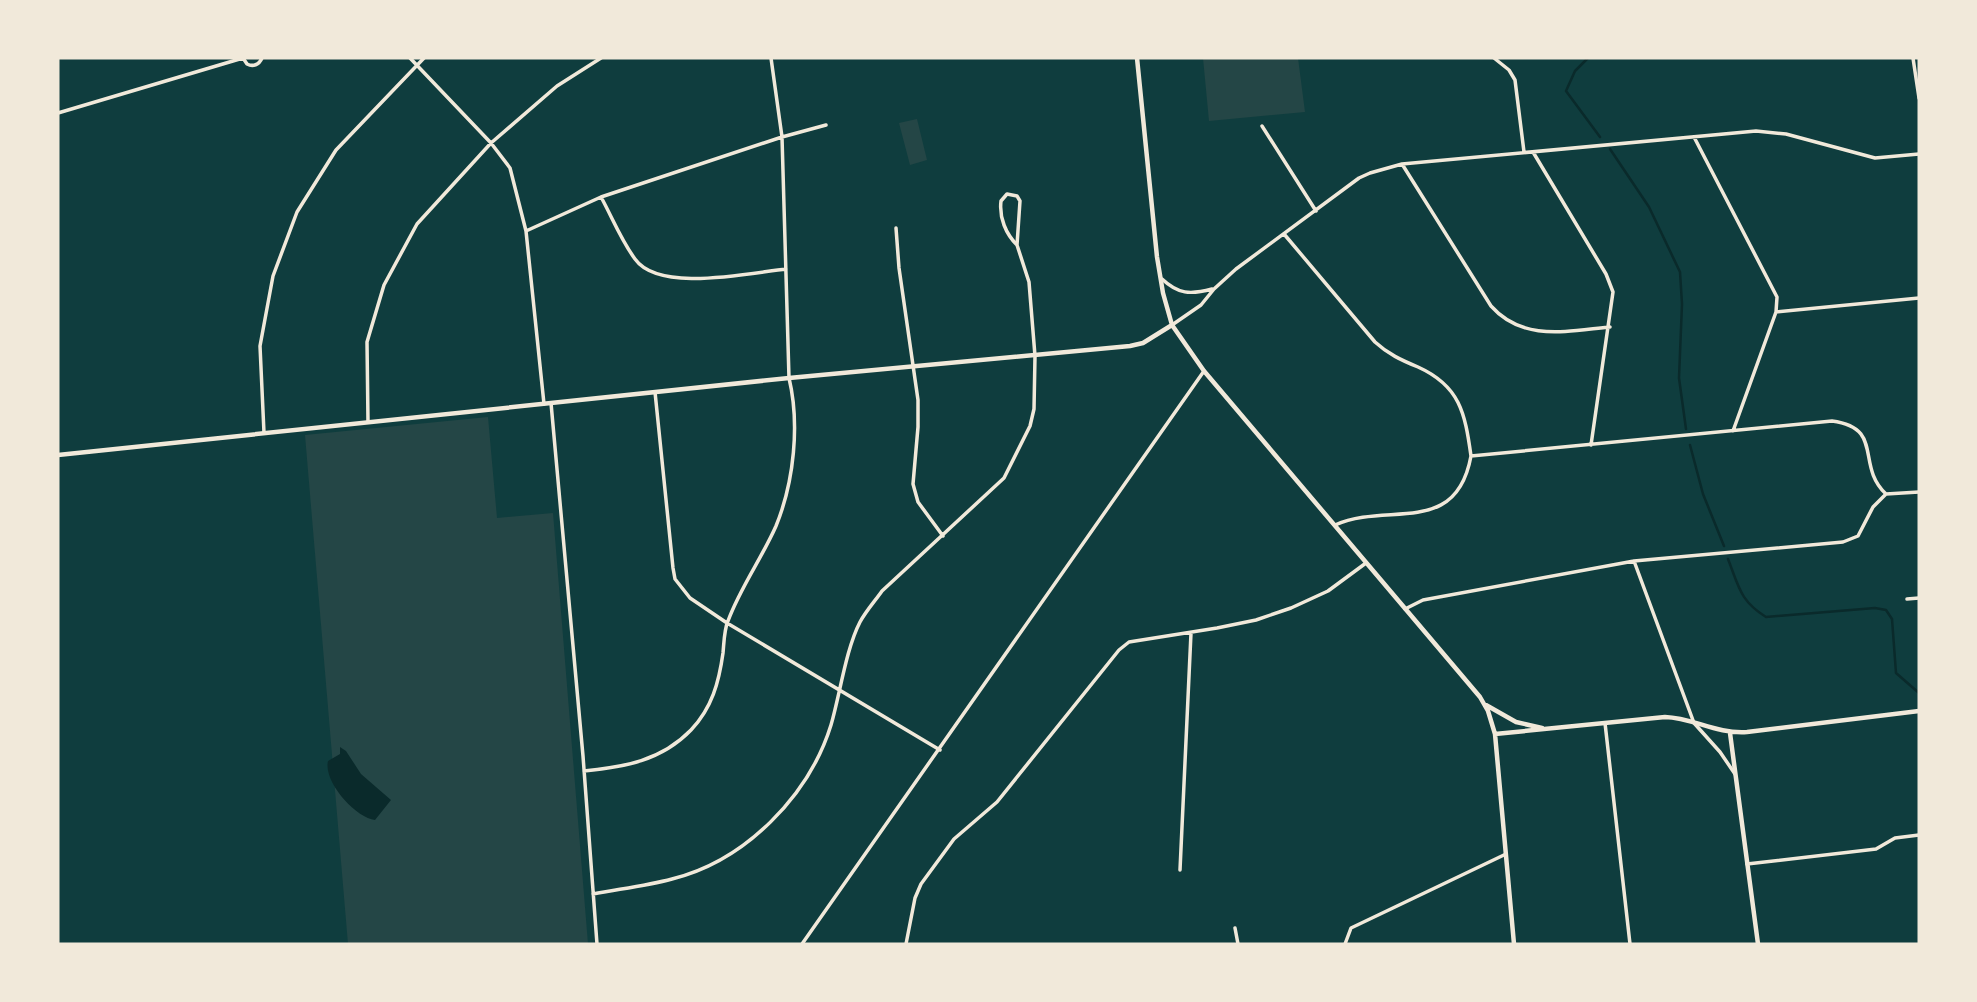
<svg xmlns="http://www.w3.org/2000/svg" width="1977" height="1002" font-family="'Exo 2',sans-serif">
<style>
.green{fill:#244646}
.water{fill:#0a2a2b}
.lines{fill:none;stroke-linecap:round;stroke-linejoin:round}
.stream{stroke:#0a2a2b;stroke-width:2.5}
.minor{stroke:#f1e9da;stroke-width:3.5}
.tertiary{stroke:#f1e9da;stroke-width:4.5}
</style>
<rect width="100%" height="100%" fill="#0f3d3e"/>
<!-- green -->
<path class="green" d="M 1203,58 L 1298,58 L 1305,112 L 1209,121 Z
M 917,119 L 927,160 L 910,165 L 899,123 Z
M 488,417 L 497,518 L 553,513 L 588,944 L 348,944 L 305,435 Z"/>
<!-- water -->
<path class="water" d="M 340,747 L 346,751 L 361,774 L 391,800 L 375,820 C 356,818 323,782 328,761 L 340,754 Z"/>
<g class="lines">
<!-- stream -->
<path class="stream" d="M 1588,58 L 1575,71 L 1566,91 L 1600,137
M 1610,149 L 1649,207 L 1680,272 L 1682,304 L 1679,378 L 1686,429
M 1690,445 L 1703,494 L 1724,546
M 1728,559 C 1739,587 1740,601 1766,617 L 1875,608 L 1886,610 L 1892,619 L 1896,673 L 1919,693"/>
<!-- minor -->
<path class="minor" d="M 243,58 L 247,64 C 253,67 259,65 262,58
M 410,58 L 491,143 L 510,168 L 526,231 L 544,404
M 1494,58 L 1509,70 L 1515,80 L 1524,152
M 1913,58 L 1919,98
M 58,113 L 243,58
M 1262,126 L 1316,211
M 1694,137 L 1777,297 L 1776,312 L 1733,431
M 1533,152 L 1606,274 L 1613,292 L 1591,445
M 1402,164 L 1491,306 C 1523,342 1567,331 1610,327
M 601,197 C 612,217 621,240 635,259 C 659,293 749,273 786,269
M 896,228 L 899,268 L 918,400 L 918,427 L 913,484 L 918,502 L 943,536
M 526,231 L 601,197 L 782,137 L 826,125
M 1284,234 L 1375,342 C 1388,354 1401,360 1418,367 C 1460,386 1465,413 1471,456
M 1162,279 C 1178,294 1190,295 1212,289
M 1776,312 L 1919,298
M 1172,325 L 1201,305 L 1214,289 L 1236,269 L 1359,178 L 1370,173 L 1402,164 L 1756,131 L 1786,134 L 1875,158 L 1919,154
M 655,392 L 673,568 L 675,579 L 690,598 L 727,623 L 940,750
M 551,403 L 583,756 L 597,944
M 368,422 L 367,342 L 384,285 L 417,224 L 491,143 L 557,86 L 601,58
M 264,433 L 260,346 L 273,276 L 297,212 L 336,150 L 424,58
M 1335,525 C 1388,501 1456,538 1471,456 L 1832,421 C 1885,428 1855,465 1886,494
M 1634,561 L 1694,723 L 1720,752 L 1735,774
M 1907,599 L 1919,598
M 1405,609 L 1423,600 L 1634,561 L 1843,542 L 1858,536 L 1873,507 L 1886,494 L 1919,492
M 1605,723 L 1630,944
M 584,771 C 624,767 661,761 691,730 C 712,708 719,682 723,653 C 724,643 724,630 728,621 C 740,588 762,558 776,526 C 794,482 800,424 789,378 L 782,137 L 771,58
M 1747,864 L 1876,849 L 1895,838 L 1919,835
M 1180,870 L 1191,633
M 593,894 C 619,889 646,886 672,879 C 745,861 809,796 831,725 C 840,694 846,649 860,622 C 866,611 875,601 882,591 L 1004,478 L 1030,426 L 1034,409 L 1035,356 L 1029,282 L 1017,245 L 1020,201 L 1017,196 L 1007,194 L 1001,201 C 999,218 1006,234 1017,245
M 1235,928 L 1238,944
M 802,944 L 1204,371
M 906,944 L 915,898 L 921,884 L 954,839 L 997,802 L 1119,650 L 1129,642 L 1217,628 L 1256,620 L 1291,608 L 1328,591 L 1366,563
M 1345,944 L 1351,928 L 1506,854"/>
<!-- tertiary -->
<path class="tertiary" d="M 1137,58 L 1157,257 L 1163,293 L 1172,325 L 1204,371 L 1480,697 L 1488,711 L 1495,734 L 1514,944
M 58,455 L 789,378 L 1130,346 L 1143,343 L 1172,325
M 1486,705 L 1516,722 L 1542,728
M 1730,733 L 1758,944
M 1495,734 L 1665,717 C 1694,718 1715,734 1747,732 L 1919,711"/>
</g>
<!-- border -->
<rect width="1977" height="1002" fill="none" stroke="#f1e9da" stroke-width="119"/>
</svg>
